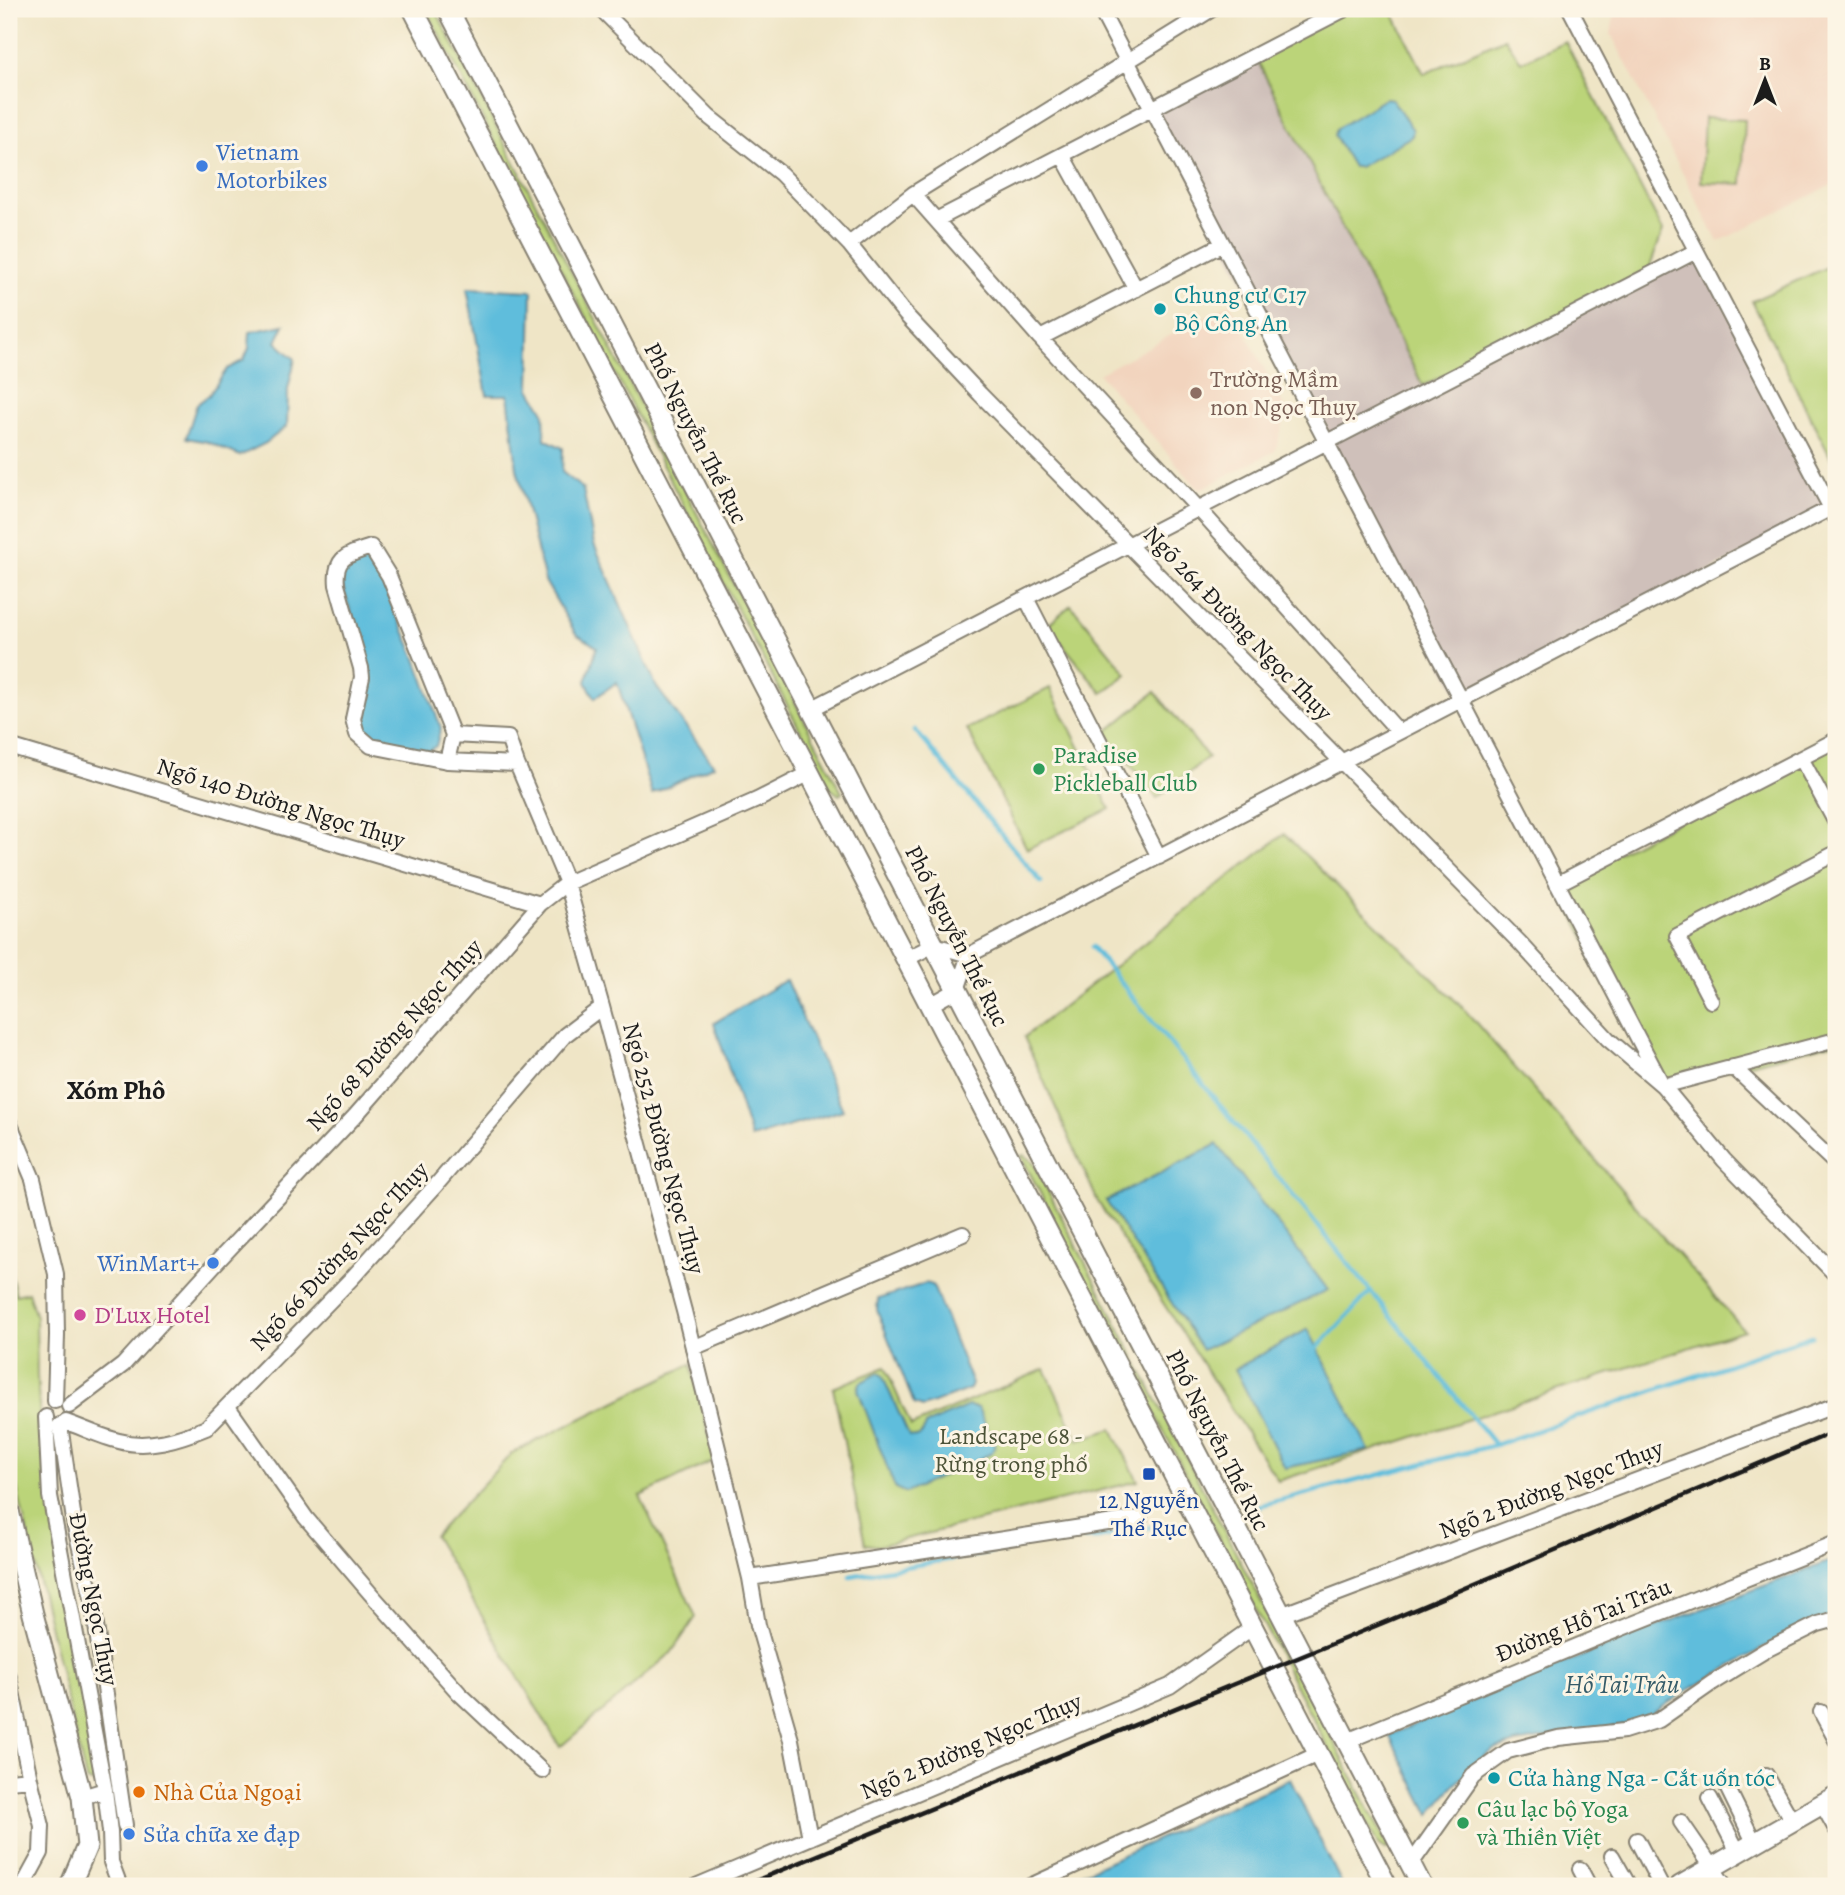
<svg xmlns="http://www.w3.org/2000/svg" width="1845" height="1895" font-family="Alegreya,serif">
	<rect width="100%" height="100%" fill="#fcf5e5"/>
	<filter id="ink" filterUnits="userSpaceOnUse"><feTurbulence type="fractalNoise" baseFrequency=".0143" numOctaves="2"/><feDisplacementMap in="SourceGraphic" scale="14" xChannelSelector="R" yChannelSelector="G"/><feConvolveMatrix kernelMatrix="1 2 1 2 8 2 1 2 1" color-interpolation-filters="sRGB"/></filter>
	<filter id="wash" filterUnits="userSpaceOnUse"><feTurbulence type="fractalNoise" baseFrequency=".00686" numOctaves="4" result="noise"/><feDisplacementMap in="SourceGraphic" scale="28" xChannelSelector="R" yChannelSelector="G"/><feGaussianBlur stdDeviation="1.57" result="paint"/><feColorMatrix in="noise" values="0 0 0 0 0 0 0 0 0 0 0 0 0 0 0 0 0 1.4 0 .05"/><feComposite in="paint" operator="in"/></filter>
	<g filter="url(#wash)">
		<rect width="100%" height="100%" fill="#efe5c6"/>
		<!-- built -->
		<path fill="#f2d4be" d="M 1615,9 L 1836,9 L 1836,183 L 1718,242 L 1611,34 Z
			M 1230,303 L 1287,412 L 1275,451 L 1199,490 L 1099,374 Z"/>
		<!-- industrial -->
		<path fill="#cfc0ba" d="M 1255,56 L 1423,385 L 1696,251 L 1831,508 L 1461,700 L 1153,108 Z"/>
		<!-- green -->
		<path fill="#bbd479" stroke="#6c784a" stroke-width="2" d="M 426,9 L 435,9 L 842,793 L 839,795 L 830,788 Z
			M 1345,9 L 1391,9 L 1424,74 L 1505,38 L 1521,62 L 1565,41 L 1663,231 L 1649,269 L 1423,386 L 1255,56 Z
			M 1704,118 L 1745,120 L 1742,184 L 1701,182 Z
			M 1836,263 L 1836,468 L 1752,301 Z
			M 1071,605 L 1127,674 L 1102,693 L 1047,625 Z
			M 1050,688 L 1110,809 L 1027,849 L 967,729 Z
			M 1155,692 L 1208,757 L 1157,798 L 1105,733 Z
			M 1836,740 L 1836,1042 L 1663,1086 L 1557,884 Z
			M 1284,834 L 1463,1008 L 1744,1330 L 1278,1481 L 1098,1202 L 1024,1037 Z
			M 1024,1155 L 1033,1162 L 1389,1848 L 1386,1849 L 1378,1845 L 1021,1156 Z
			M 9,1267 L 16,1295 L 28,1292 L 36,1317 L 37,1376 L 42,1448 L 95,1777 L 94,1782 L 89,1782 L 86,1780 L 9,1455 Z
			M 691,1364 L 715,1460 L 640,1496 L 696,1617 L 671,1653 L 560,1747 L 434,1536 L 512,1453 Z
			M 885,1367 L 911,1426 L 1045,1369 L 1078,1440 L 1112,1429 L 1138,1481 L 878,1546 L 865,1544 L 833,1388 Z"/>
		<!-- water -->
		<path fill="#5ebddc" stroke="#3d6c7c" stroke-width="2" d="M 1386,98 L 1392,99 L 1413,130 L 1412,136 L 1359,167 L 1353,167 L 1334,135 L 1336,129 Z
			M 467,288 L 532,291 L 530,389 L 544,412 L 545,439 L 563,448 L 562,472 L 583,489 L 594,544 L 656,686 L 714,765 L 652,794 L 617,682 L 595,698 L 586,682 L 597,647 L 576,634 L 545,581 L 517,469 L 508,395 L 487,395 Z
			M 284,325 L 276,342 L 295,359 L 288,389 L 287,426 L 266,443 L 240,456 L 208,442 L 186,438 L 197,404 L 209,395 L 227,369 L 244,360 L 249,348 L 250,332 Z
			M 359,557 L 371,557 L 414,653 L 441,728 L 436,746 L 427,752 C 410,748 364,743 361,723 C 359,712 369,683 369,669 L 342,585 L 345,563 Z
			M 786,980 L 843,1110 L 751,1138 L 714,1023 Z
			M 1217,1144 L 1328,1290 L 1202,1350 L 1106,1201 Z
			M 927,1283 L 933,1286 L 972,1384 L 970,1389 L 923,1407 L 914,1404 L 877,1310 L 878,1299 Z
			M 1308,1329 L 1369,1450 L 1285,1468 L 1235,1369 Z
			M 878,1373 L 882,1375 L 909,1436 L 918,1437 L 923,1432 L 925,1425 L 968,1406 L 978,1408 L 995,1446 L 992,1453 L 906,1493 L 895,1488 L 858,1390 L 860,1383 Z
			M 1836,1559 L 1836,1614 L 1801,1627 L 1685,1692 L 1638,1723 L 1516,1743 L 1494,1750 L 1475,1763 L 1447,1793 L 1430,1815 L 1389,1735 L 1638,1633 Z
			M 1290,1779 L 1343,1886 L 1054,1886 Z"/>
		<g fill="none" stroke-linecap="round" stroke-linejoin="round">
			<!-- stream -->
			<path stroke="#5ebddc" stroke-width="4.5" d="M 915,730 L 1041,882
				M 1092,947 L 1495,1445
				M 1317,1348 L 1371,1291
				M 1258,1506 L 1495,1445 L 1812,1336
				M 850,1576 L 976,1555 L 1044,1539 L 1098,1538 L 1166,1524"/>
		</g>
	</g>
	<g filter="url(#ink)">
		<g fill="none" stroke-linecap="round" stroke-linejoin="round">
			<!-- minor casing -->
			<g stroke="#868071" stroke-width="18">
				<path id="minor" d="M 601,9 L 709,117 L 781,174 L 849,244 L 905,314 L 980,394 L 1521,944 L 1608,1039 L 1663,1086 L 1724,1160 L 1836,1275
					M 1100,9 L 1663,1086 L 1836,1040
					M 1570,9 L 1836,518
					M 9,14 L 11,9
					M 1062,155 L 1136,289
					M 913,194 L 1040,338 L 1208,519 L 1399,732
					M 936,220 L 1345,9
					M 849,244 L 913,194 L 1212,9
					M 1040,338 L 1223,244
					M 1026,598 L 1159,857
					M 811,709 L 1696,251
					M 453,735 L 508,738 L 517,764 L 567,883 L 602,1007 L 684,1311 L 750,1578 L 758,1625 L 791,1740 L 810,1838
					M 9,746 L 540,904
					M 1801,758 L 1836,823
					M 447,761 L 453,735 L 389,576 L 371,547 C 348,555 334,556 337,585 L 361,668 L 362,677 L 353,719 L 357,734 L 371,746 L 447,761 L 517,764
					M 1557,884 L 1836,740
					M 906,959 L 934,945 L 969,955 L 1831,508
					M 1711,1001 L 1677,936 L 1836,853
					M 930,1005 L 957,990 L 969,955
					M 1733,1067 L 1836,1164
					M 9,1122 L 33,1179 L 56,1274 L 57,1335 L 55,1401
					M 693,1348 L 963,1234
					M 69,1406 L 123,1365 L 214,1265 L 355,1116 L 540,904 L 567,883 L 757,800 L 810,773
					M 228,1407 L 306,1518 L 370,1593 L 459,1693 L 542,1771
					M 46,1417 L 50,1496 L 105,1790 L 82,1797
					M 66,1422 C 83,1428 102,1437 119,1441 C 148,1449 179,1439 206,1428 L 353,1277 L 437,1184 L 565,1035 L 602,1007
					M 60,1425 L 75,1527 L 92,1598 L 125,1825
					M 750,1578 L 1140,1518
					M 1281,1615 L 1836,1405
					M 9,1677 L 30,1779 L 42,1826 L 41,1853 L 23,1886
					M 1821,1712 L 1836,1740
					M 1347,1741 L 1592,1640 L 1836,1543
					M 1766,1775 L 1792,1821
					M 9,1781 L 30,1779
					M 1728,1789 L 1754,1842
					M 105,1790 L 110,1832 L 111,1862 L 120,1886
					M 1710,1798 L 1738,1852
					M 1822,1804 L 1836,1829
					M 1681,1822 L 1725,1886
					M 1637,1840 L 1661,1886
					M 1612,1856 L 1629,1886
					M 1411,1864 L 1473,1776 L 1508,1751 L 1558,1738 L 1624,1731 L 1659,1720 L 1712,1683 L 1766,1650 L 1818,1624 L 1836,1619
					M 1580,1869 L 1589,1886
					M 696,1886 L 1170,1686 L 1253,1627
					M 1030,1886 L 1318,1754"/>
			</g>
			<!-- major casing -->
			<g stroke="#868071" stroke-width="23">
				<path id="major" d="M 413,9 L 1387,1886
					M 448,9 L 1422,1886
					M 9,1511 L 33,1614 L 82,1797 L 87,1846 L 70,1886
					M 1680,1886 L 1836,1796"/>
			</g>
			<!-- minor -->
			<use href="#minor" stroke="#fff" stroke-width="14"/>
			<!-- major -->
			<use href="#major" stroke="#fff" stroke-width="19"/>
			<!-- rail -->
			<path stroke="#1c1c1c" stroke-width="4.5" d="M 743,1886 L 1390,1620 L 1836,1431"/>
		</g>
	</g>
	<!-- markers -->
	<g fill="#3f7fe0" stroke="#fcf5e5" stroke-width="2.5">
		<circle cx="202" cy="166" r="7"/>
		<circle cx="213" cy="1263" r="7"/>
		<circle cx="129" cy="1834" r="7"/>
	</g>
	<g fill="#0f9aa8" stroke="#fcf5e5" stroke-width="2.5">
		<circle cx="1160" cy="309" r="7"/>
		<circle cx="1494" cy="1778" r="7"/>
	</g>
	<circle fill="#8d6e63" stroke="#fcf5e5" stroke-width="2.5" cx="1196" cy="393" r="7"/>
	<g fill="#2e9e5b" stroke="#fcf5e5" stroke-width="2.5">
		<circle cx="1039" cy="769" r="7"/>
		<circle cx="1463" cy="1823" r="7"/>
	</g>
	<circle fill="#d1479c" stroke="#fcf5e5" stroke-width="2.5" cx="80" cy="1315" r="7"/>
	<rect fill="#1a4fb4" stroke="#fcf5e5" stroke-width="2.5" x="1142" y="1467" width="14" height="14" rx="3.5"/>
	<circle fill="#e8710a" stroke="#fcf5e5" stroke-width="2.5" cx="139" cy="1792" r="7"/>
	<g text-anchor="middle" stroke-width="6" stroke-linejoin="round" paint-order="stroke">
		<!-- shop labels -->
		<g font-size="24" fill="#366cbe" stroke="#fcf5e5" text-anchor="start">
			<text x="216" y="160">Vietnam<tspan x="216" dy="28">Motorbikes</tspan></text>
			<text x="199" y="1271" text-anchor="end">WinMart+</text>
			<text x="143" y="1842">Sửa chữa xe đạp</text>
		</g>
		<!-- culture labels -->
		<g font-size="24" fill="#0d838f" stroke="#fcf5e5" text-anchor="start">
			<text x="1174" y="303">Chung cư C17<tspan x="1174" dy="28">Bộ Công An</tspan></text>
			<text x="1508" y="1786">Cửa hàng Nga - Cắt uốn tóc</text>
		</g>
		<!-- education labels -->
		<g font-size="24" fill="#785e54" stroke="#fcf5e5" text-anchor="start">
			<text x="1210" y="387">Trường Mầm<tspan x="1210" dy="28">non Ngọc Thuỵ</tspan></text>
		</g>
		<!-- street labels -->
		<g font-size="24" fill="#1c1c1c" stroke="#fcf5e5">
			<text transform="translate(696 433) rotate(63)" y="8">Phố Nguyễn Thế Rục</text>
			<text transform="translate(1238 623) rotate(46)" y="8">Ngõ 264 Đường Ngọc Thụy</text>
			<text transform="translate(281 803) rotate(17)" y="8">Ngõ 140 Đường Ngọc Thụy</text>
			<text transform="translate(957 936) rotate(63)" y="8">Phố Nguyễn Thế Rục</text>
			<text transform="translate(394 1035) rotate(-48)" y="8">Ngõ 68 Đường Ngọc Thụy</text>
			<text transform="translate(664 1148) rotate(75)" y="8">Ngõ 252 Đường Ngọc Thụy</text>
			<text transform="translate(339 1256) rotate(-47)" y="8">Ngõ 66 Đường Ngọc Thụy</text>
			<text transform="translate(1218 1440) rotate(63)" y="8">Phố Nguyễn Thế Rục</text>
			<text transform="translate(1551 1489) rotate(-21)" y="8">Ngõ 2 Đường Ngọc Thụy</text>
			<text transform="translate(94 1599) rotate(79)" y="8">Đường Ngọc Thụy</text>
			<text transform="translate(1583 1620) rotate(-22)" y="8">Đường Hồ Tai Trâu</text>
			<text transform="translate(971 1746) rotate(-23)" y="8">Ngõ 2 Đường Ngọc Thụy</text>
		</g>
		<!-- leisure labels -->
		<g font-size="24" fill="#27864d" stroke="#fcf5e5" text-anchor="start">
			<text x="1053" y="763">Paradise<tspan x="1053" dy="28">Pickleball Club</tspan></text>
			<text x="1477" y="1817">Câu lạc bộ Yoga<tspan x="1477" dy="28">và Thiền Việt</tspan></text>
		</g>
		<!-- hotel labels -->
		<g font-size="24" fill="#b23c85" stroke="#fcf5e5" text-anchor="start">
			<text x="94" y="1323">D'Lux Hotel</text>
		</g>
		<!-- park labels -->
		<g font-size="24" fill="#4c5338" stroke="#fcf5e5">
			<text x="1011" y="1444">Landscape 68 -<tspan x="1011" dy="28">Rừng trong phố</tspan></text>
		</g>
		<!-- transit labels -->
		<g font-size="24" fill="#164399" stroke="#fcf5e5">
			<text x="1149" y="1508">12 Nguyễn<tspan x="1149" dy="28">Thế Rục</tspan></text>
		</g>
		<!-- food labels -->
		<g font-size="24" fill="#c56008" stroke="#fcf5e5" text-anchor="start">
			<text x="153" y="1800">Nhà Của Ngoại</text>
		</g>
		<!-- neighbourhood labels -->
		<g font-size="26" font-weight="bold" fill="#1c1c1c" stroke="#fcf5e5">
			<text x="116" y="1099">Xóm Phô</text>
		</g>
		<!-- water labels -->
		<g font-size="26" font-style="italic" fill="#365c69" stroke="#fcf5e5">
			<text x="1622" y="1693">Hồ Tai Trâu</text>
		</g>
	</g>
	<!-- margin -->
	<rect width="1845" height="1895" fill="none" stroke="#fcf5e5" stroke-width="35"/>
	<!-- north arrow -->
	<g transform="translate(1765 80)" stroke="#fcf5e5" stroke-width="5" paint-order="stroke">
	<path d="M0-5L12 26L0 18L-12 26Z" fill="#1c1c1c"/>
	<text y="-10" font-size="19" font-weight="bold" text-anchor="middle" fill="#1c1c1c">B</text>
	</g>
</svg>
